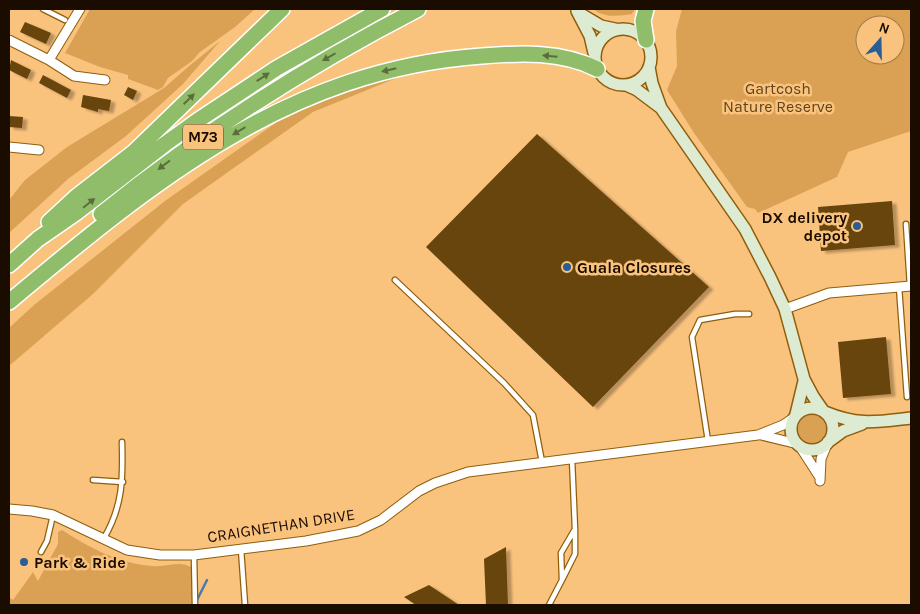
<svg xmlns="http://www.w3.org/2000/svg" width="920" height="614" font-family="Karla,sans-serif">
	<defs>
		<filter id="shadow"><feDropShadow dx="4.5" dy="2.5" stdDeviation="1" flood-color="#0004"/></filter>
	</defs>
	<rect width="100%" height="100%" fill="#fac37d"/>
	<!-- green -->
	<path fill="#daa155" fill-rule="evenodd" d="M 90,9 L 255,9 L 235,27 L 200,52 L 192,61 L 168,78 L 163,87 L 158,90 L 128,79 L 128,75 L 100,67 L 65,53 Z
		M 593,9 L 635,9 L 632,14 C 618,16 604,18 593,9 Z
		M 682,9 L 911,9 L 911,131 L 848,152 L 837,177 L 758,213 L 755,209 L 747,207 L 694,133 L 667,90 L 677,66 L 676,31 ZM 865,25 L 895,25 L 895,55 L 865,55 Z
		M 220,41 L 183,84 L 126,136 L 68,179 L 9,233 L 9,200 L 25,180 L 67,147 L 164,88 L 188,67 Z
		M 404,75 L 313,112 L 183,204 L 93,294 L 9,366 L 9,328 L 34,305 L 165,201 L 277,122 L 363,79 Z
		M798 429a14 14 0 1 1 28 0a14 14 0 1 1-28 0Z
		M 62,530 C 90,548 120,564 153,566 C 162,567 171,564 180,564 C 185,564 191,567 195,569 L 192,605 L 9,605 L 9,597 L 13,600 L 33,572 L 38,581 L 58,544 L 58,532 Z"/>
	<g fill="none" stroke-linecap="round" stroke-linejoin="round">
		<!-- stream -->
		<path stroke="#4b79ae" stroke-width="2.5" d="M 196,602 L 207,580"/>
	</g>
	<!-- building -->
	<path fill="#68440c" filter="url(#shadow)" d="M 25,22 L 51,33 L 46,44 L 20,32 Z
		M 11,60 L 31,70 L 27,79 L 9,70 Z
		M 43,75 L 71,90 L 67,98 L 39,83 Z
		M 128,87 L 137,91 L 133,100 L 124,95 Z
		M 83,95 L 111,100 L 109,111 L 98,109 L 98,112 L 81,107 Z
		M 9,116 L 23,117 L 22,128 L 9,127 Z
		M 537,134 L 709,287 L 593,407 L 426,247 Z
		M 892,201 L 895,245 L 821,251 L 818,207 Z
		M 886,337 L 891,394 L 843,398 L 838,342 Z
		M 506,547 L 508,605 L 486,605 L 484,559 Z
		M 429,585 L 459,605 L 416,605 L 404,597 Z"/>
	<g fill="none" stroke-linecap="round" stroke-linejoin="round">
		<!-- lane casing -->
		<g stroke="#8f5e0c" stroke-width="7">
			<path id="lane" d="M 43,9 L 65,20
				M 906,224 L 910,286
				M 395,280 L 504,383 L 533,415 L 542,462
				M 899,287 L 907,397
				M 708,441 L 692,337 L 700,320 L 735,314 L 749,314
				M 572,459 L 575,529
				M 93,480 L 123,482
				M 575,529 L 575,554 L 562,580 L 561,553 Z
				M 104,538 C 123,506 123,478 122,442
				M 241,549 L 245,605
				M 41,552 L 47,541 L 53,515
				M 194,555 L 195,605
				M 549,605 L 562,580"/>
		</g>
		<!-- street casing -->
		<g stroke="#8f5e0c" stroke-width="11">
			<path id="street" d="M 9,40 L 49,60 L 74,76 L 105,80
				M 49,60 L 80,9
				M 9,147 L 39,150
				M 785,309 L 829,293 L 911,286
				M 761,435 L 798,444
				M 799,445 L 819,476
				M 820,481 L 821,459 L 827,444
				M 9,509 L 32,511 L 53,515 L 127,550 L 160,555 L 194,555 L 306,541 L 358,531 L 381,520 L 419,491 L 435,483 L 468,472 L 758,435 L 783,425 L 795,417"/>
		</g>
		<!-- secondary casing -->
		<g stroke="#8f5e0c" stroke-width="14">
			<path id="secondary" d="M 577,11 L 590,36 L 594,53
				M 579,13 L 601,26 L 615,29
				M595 57a28 28 0 1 1 56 0a28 28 0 1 1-56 0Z
				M 649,67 L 652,83 L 661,108 L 745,229 L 770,277 L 785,309 L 804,379 L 813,396 L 824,412
				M 626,85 L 637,90 L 661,108
				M791 429a21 21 0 1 1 42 0a21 21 0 1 1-42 0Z
				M 825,412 C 859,426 876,422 911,418
				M 796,414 L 804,381
				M 828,442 L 843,431 L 862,424"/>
		</g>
		<!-- highway casing -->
		<g stroke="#fff" stroke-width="18">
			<path id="highway" d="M 646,40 L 643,21 L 646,9
				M 101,214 C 200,134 306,67 418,9
				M 49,222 L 76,197 L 134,152 L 282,9
				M 9,265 L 38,239 L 77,212 L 165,144 L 197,121 L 277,68 L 382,9
				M 9,302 C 151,183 289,69 482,56 C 520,53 562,51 597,69"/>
		</g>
		<!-- lane -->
		<use href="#lane" stroke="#fff" stroke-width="4.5"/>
		<!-- street -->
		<use href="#street" stroke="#fff" stroke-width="9"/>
		<!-- secondary -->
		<use href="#secondary" stroke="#ddebd2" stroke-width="11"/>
		<!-- highway -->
		<use href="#highway" stroke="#8fbd69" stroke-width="15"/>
	</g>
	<!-- one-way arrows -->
	<defs><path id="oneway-solid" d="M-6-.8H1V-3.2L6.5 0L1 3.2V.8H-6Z" transform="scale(1.25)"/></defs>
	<g fill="#5b6d3a">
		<use href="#oneway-solid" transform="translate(550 56) rotate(-175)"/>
		<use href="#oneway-solid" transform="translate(329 57) rotate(150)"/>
		<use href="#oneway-solid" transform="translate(389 70) rotate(167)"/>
		<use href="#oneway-solid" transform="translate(263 77) rotate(-33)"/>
		<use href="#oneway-solid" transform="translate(189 99) rotate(-44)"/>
		<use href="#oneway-solid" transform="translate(239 131) rotate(149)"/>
		<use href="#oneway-solid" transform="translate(164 165) rotate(143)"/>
		<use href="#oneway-solid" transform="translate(89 203) rotate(-39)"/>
	</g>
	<!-- markers -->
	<g fill="#285d96" stroke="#fac37d" stroke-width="2">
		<circle cx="857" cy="226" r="5"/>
		<circle cx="567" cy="267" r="5"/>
		<circle cx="24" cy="562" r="5"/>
	</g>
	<g text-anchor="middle" stroke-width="5" stroke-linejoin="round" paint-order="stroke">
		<!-- shield labels -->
		<rect fill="#fac37d" stroke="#5e4326" stroke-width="1" x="183" y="124.5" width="40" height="25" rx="4"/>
		<g font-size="15" font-weight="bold" fill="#1b0c00">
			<text x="203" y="142">M73</text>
		</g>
		<!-- park labels -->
		<g font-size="16" fill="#61441d" stroke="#fac37d">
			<text x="778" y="94">Gartcosh<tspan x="778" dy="18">Nature Reserve</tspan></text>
		</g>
		<!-- poi labels -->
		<g font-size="16" font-weight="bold" fill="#1b0c00" stroke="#fac37d" text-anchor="start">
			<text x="847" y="223" text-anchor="end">DX delivery<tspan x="847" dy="18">depot</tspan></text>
			<text x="577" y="273">Guala Closures</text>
			<text x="34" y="568">Park &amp; Ride</text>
		</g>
		<!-- street labels -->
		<g font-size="16" fill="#1b0c00" stroke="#fac37d">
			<text transform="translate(281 525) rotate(-9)" y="6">CRAIGNETHAN DRIVE</text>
		</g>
	</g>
	<!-- border -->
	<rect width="920" height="614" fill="none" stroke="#1b0c00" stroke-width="20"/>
	<!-- north arrow -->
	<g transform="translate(880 40) rotate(20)"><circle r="24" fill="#fac37d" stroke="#a17a4b"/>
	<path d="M0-4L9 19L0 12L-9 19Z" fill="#285d96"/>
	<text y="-8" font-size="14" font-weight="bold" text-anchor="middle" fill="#1b0c00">N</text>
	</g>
</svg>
